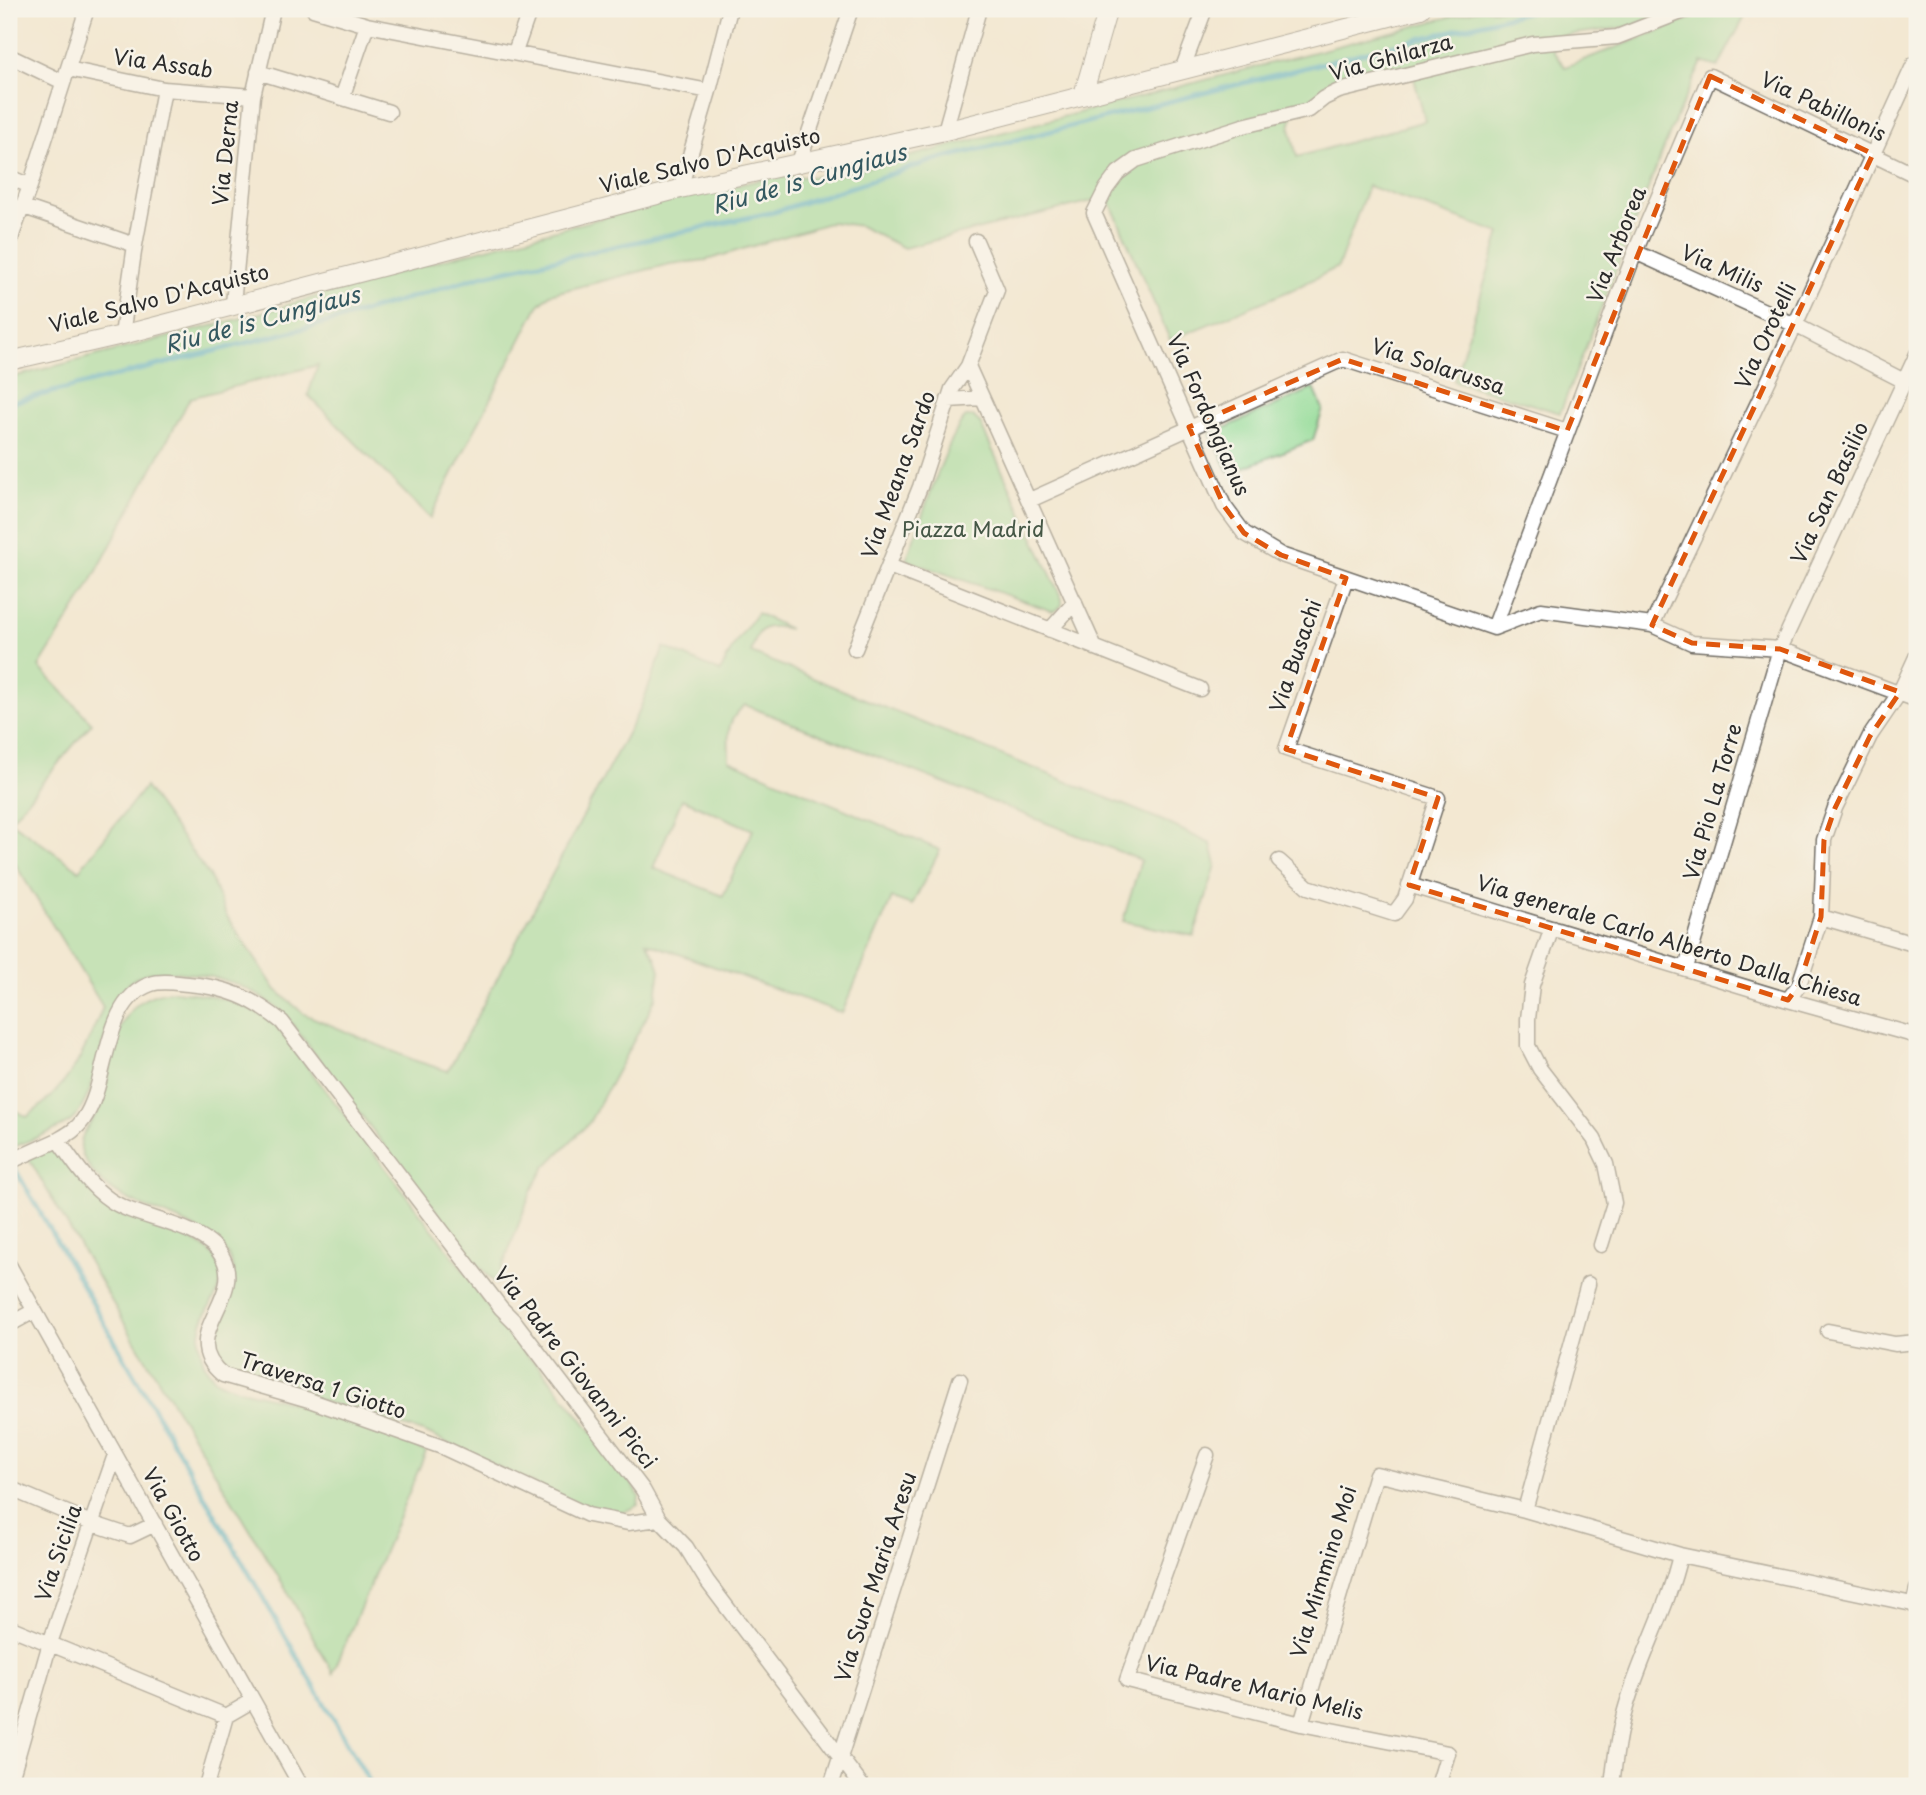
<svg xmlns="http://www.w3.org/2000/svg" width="1926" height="1795" font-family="'Playpen Sans',sans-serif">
	<rect width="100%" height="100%" fill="#f7f3e8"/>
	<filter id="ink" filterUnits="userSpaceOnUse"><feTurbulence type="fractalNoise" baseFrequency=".0143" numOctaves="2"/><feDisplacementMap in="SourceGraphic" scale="14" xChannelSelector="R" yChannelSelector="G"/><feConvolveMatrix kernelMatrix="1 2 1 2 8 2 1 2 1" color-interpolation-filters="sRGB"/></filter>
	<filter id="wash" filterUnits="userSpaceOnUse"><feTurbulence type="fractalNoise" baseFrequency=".00686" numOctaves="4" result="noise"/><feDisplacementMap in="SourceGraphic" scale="28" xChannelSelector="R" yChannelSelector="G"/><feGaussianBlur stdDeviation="1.57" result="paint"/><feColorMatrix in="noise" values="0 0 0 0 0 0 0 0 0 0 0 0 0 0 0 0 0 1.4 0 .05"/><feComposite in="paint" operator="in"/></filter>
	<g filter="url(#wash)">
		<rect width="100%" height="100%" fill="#f3e8d2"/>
		<!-- green -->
		<path fill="#93dc98" stroke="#5f8462" stroke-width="2" fill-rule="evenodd" d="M 1481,9 L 1674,9 L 1629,27 L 1558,36 L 1553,51 L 1565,67 L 1716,9 L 1749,9 L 1718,67 L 1702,62 L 1675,120 L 1560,413 L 1454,381 L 1500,233 L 1368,186 L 1338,267 L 1294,289 L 1170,340 L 1111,204 L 1096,200 L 904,248 L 860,226 L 832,222 L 707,260 L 670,264 L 550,294 L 538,306 L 430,518 L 308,395 L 318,365 L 190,398 L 85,593 L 39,667 L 92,723 L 10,821 L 79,870 L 145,787 L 210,877 L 226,915 L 276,990 L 304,1014 L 416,1061 L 448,1071 L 640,709 L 664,647 L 720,672 L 734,645 L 757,613 L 789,629 C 764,623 757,628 751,653 L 1161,820 L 1211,844 L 1216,865 L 1194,936 L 1123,921 L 1141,860 L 745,705 C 724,722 729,735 729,760 L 940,850 L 912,905 L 892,898 L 842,1013 L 646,942 L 656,958 L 660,970 L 656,997 L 646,1018 L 589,1123 L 545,1167 L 531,1192 L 496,1284 L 464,1251 L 437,1211 L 416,1187 L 285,1015 C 255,989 225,976 184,973 C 170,972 155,970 142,975 C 100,990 105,1090 72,1120 C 64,1128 22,1143 9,1149 L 9,1100 L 14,1109 L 27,1117 C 71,1084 83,1056 103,1007 L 9,854 L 9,378 L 250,316 L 445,259 L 671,200 L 777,176 L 811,177 L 837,175 C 1052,120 1267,66 1481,9 ZM 1411,66 L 1425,121 L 1297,157 L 1290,128 L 1295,103 L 1315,97 L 1338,85 ZM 682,799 L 753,830 L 723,896 L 653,868 Z
			M 1314,388 L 1323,409 L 1313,440 L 1230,473 L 1211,434 Z
			M 966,417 L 974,417 L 980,423 L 1062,599 L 1062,605 L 1057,610 L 1052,611 L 906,560 C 916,535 950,429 966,417 Z
			M 174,991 C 214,994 239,1000 273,1022 L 469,1277 L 482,1299 L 524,1353 L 541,1368 L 627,1475 L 639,1496 L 638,1505 C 618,1518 601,1513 580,1506 L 426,1433 L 243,1377 C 234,1372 223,1367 217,1358 C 199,1331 247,1293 229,1257 C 227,1251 220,1246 215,1242 C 176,1208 114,1211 86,1162 C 83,1157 80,1149 81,1142 C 83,1128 96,1118 101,1105 C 108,1083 109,1059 117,1038 C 126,1008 144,993 174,991 Z
			M 44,1151 C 47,1151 51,1150 54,1152 C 62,1155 67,1165 72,1171 C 85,1185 98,1201 115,1211 C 142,1228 215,1233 221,1272 C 224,1289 211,1301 205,1316 C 196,1334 199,1361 212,1376 C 223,1389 278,1398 297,1404 C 340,1418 386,1431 426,1452 L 333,1673 L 286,1589 L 136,1343 L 29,1159 Z"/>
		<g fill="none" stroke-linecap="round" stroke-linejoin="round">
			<!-- stream -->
			<path stroke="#44abc3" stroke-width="5" d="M 9,403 L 337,320 L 484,275 L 774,212 L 928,162 L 1539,9
				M 11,1162 L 372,1786"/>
		</g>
	</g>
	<g filter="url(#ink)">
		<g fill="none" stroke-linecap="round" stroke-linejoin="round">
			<!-- minor casing -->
			<g stroke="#716d65" stroke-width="17">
				<path id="minor" d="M 313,9 L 367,25 L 709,91
					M 1689,9 L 1617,37 L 1533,44 L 1339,91 L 1324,98 L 1309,110 L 1243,126 L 1136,160 L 1118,173 L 1106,189 L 1094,213 L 1224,506 L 1244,533 L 1281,555 L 1494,628 L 1541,610 L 1652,625 L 1692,643 L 1780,649 L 1917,700
					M 515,52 L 530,9
					M 9,56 L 63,82
					M 68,69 L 164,89 L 253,96
					M 1182,70 L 1205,9
					M 258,72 L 389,112
					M 342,98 L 367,25
					M 945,131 L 979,9
					M 798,165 L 851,9
					M 9,177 L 30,186
					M 680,189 L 709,91 L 730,9
					M 21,206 L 135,245
					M 9,243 L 30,186 L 87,9
					M 1635,252 L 1795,325 L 1904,381
					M 233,304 L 253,96 L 273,9
					M 122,335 L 135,245 L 164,89
					M 968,366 L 1095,648
					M 948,400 L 982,398
					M 1030,500 L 1343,359 L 1567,431
					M 889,566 L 1200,689
					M 1652,625 L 1795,325 L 1914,64
					M 1494,628 L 1635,252 L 1710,76 L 1917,176
					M 1050,630 L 1075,602
					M 855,649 L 920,487 L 952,389 L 968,366 L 997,290 L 976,241
					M 1279,861 L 1308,887 L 1394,914 L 1405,899 L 1438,798 L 1286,749 L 1346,578
					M 1409,885 L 1788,1000 L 1917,1036
					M 1821,917 L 1917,945
					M 1552,928 L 1532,985 L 1528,1019 L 1528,1046 L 1540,1069 L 1594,1139 L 1606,1164 L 1614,1203 L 1601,1245
					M 1686,968 L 1780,649 L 1917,354
					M 1788,1000 L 1799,985 L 1821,917 L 1824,840 L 1835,808 L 1870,736 L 1900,692 L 1917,655
					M 58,1140 C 68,1134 76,1130 83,1120 C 110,1083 101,1001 151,984 C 162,980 176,983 188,984 C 227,987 252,998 282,1022 L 501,1308 L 515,1322 L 643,1490 L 659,1519 L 686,1547 L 707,1581 L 862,1786
					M 9,1162 L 58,1140 C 73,1161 89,1186 110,1200 C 140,1221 205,1223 223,1258 C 245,1300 175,1336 223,1375 L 309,1400 L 442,1447 L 588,1515 L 628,1523 L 659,1519
					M 9,1265 L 301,1786
					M 9,1320 L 14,1322 L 34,1311
					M 1828,1331 L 1895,1344 L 1917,1342
					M 1207,1455 L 1127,1680 L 1301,1724 L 1448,1753 L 1438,1786
					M 9,1488 L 91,1523 L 130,1536 L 155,1524
					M 1525,1510 L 1680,1555 L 1917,1605
					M 1913,1605 L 1917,1589
					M 9,1627 L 226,1716
					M 1301,1724 L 1376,1474 L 1525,1510 L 1588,1284
					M 9,1786 L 50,1643 L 115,1455
					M 206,1786 L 226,1716 L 252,1701
					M 831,1786 L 960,1380
					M 1612,1786 C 1615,1759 1618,1733 1626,1707 C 1641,1655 1668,1608 1680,1555"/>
			</g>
			<!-- tertiary casing -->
			<g stroke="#716d65" stroke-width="20">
				<path id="tertiary" d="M 1083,95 L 1108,9
					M 9,361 L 122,335 L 680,189 L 945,131 L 1421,9"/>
			</g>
			<!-- minor -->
			<use href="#minor" stroke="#fff" stroke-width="14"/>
			<!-- tertiary -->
			<use href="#tertiary" stroke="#fff" stroke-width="18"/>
		</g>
	</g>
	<!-- marked area -->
	<path d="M0 0H1926V1795H0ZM 1710,76 L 1873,154 L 1652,625 L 1692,643 L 1780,649 L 1900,692 L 1870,736 L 1835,808 L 1824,840 L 1821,917 L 1799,985 L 1788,1000 L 1409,885 L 1438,798 L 1286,749 L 1346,578 L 1281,555 L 1244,533 L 1224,506 L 1189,427 L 1343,359 L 1567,431 Z" fill="#f3e8d2" fill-opacity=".55" fill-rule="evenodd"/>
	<path fill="none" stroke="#df570e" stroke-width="5" stroke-dasharray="14 9" stroke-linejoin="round" d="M 1710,76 L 1873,154 L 1652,625 L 1692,643 L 1780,649 L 1900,692 L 1870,736 L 1835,808 L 1824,840 L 1821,917 L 1799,985 L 1788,1000 L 1409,885 L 1438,798 L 1286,749 L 1346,578 L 1281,555 L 1244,533 L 1224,506 L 1189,427 L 1343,359 L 1567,431 Z"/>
	<g text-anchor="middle" stroke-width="5" stroke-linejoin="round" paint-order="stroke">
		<!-- street labels -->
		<g font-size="21" fill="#2b2b2b" stroke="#f7f3e8">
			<text transform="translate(1391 58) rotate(-15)" y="7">Via Ghilarza</text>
			<text transform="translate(163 64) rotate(8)" y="7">Via Assab</text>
			<text transform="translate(1823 107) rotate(25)" y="7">Via Pabillonis</text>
			<text transform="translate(226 153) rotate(-84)" y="7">Via Derna</text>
			<text transform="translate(710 161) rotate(-13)" y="7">Viale Salvo D'Acquisto</text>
			<text transform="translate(1617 245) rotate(-68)" y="7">Via Arborea</text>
			<text transform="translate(1722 269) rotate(24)" y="7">Via Milis</text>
			<text transform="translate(159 299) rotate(-14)" y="7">Viale Salvo D'Acquisto</text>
			<text transform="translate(1766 336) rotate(-65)" y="7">Via Orotelli</text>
			<text transform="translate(1438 367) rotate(18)" y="7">Via Solarussa</text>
			<text transform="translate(1208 415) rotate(66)" y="7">Via Fordongianus</text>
			<text transform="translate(899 475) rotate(-70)" y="7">Via Meana Sardo</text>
			<text transform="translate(1830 493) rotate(-65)" y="7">Via San Basilio</text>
			<text transform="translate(1296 656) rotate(-71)" y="7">Via Busachi</text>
			<text transform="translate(1713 802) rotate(-74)" y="7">Via Pio La Torre</text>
			<text transform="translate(1669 941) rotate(17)" y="7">Via generale Carlo Alberto Dalla Chiesa</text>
			<text transform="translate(575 1368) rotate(52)" y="7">Via Padre Giovanni Picci</text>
			<text transform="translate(323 1386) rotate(18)" y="7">Traversa 1 Giotto</text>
			<text transform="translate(173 1515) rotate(61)" y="7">Via Giotto</text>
			<text transform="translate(59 1553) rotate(-71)" y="7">Via Sicilia</text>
			<text transform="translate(1324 1572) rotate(-73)" y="7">Via Mimmino Moi</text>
			<text transform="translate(876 1577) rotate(-72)" y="7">Via Suor Maria Aresu</text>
			<text transform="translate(1254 1688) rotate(13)" y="7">Via Padre Mario Melis</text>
		</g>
		<!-- park labels -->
		<g font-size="21" fill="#455746" stroke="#f7f3e8">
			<text x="973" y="537">Piazza Madrid</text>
		</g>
		<!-- water labels -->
		<g font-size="23" font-style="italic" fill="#345860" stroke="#f7f3e8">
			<text transform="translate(809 179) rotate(-16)" y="8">Riu de is Cungiaus</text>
			<text transform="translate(262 320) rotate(-15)" y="8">Riu de is Cungiaus</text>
		</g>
	</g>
	<!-- margin -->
	<rect width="1926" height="1795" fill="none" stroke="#f7f3e8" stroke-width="35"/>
</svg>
